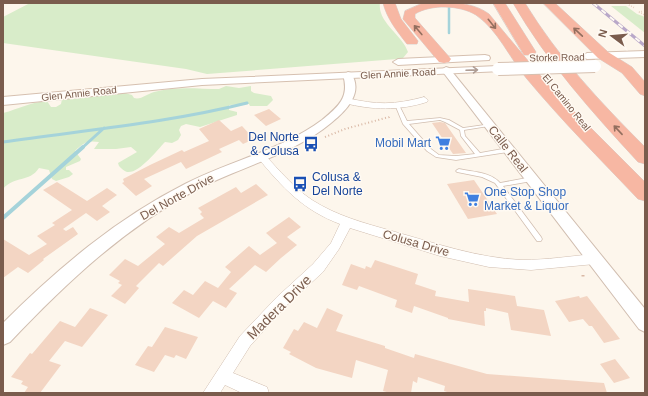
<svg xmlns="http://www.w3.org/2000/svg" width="648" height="396" font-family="Helvetica,sans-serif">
	<rect width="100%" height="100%" fill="#fdf6ec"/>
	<!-- green -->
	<path fill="#d8ecc9" d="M 30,3 L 380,3 C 377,22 403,36 408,52 L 403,58 L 397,59 L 207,74 L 186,69 L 3,43 L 3,17 Z
		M 611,6 L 626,6 L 637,14 L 645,17 L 645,33 Z
		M 226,86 L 239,88 L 251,86 L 251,91 L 254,93 L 271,96 L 273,100 L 267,106 L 250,106 L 249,104 L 229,105 L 229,110 L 237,112 L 237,115 L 200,127 L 186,124 L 181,126 L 179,130 L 181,135 L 178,140 L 172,143 L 165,142 C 157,150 139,174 127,172 C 124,171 121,168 119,166 L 118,163 L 137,152 L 131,147 L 116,149 L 94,149 L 99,142 C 87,140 83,143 75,151 L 81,159 L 80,161 L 66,167 L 66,170 L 69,170 L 73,174 L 69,177 L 56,181 L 52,179 L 49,170 L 39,168 C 29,183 15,175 3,189 L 3,113 C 19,109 30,102 47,101 L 51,107 L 56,107 L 61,104 L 62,99 L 66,98 L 125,93 L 132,95 L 134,98 C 141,100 147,94 154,92 C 175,86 198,89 219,89 Z"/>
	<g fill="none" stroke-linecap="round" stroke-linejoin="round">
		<!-- stream-far2 -->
		<path stroke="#a5d3da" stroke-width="2.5" d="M 449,3 L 449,33"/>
		<!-- stream-far1 -->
		<path stroke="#a5d3da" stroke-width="3" d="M 3,142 C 85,130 167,123 247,103
			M 82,148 L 104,128"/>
		<!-- stream -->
		<path stroke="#a5d3da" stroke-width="4" d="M 3,218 L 83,147"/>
	</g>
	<!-- building -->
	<path fill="#f3d5c3" d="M 269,109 L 281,119 L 266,126 L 254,115 Z
		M 219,120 L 231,131 L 242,126 L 254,139 L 243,144 L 239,140 L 219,149 L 222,152 L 186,169 L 181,162 L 144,179 L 152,186 L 136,196 L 122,183 L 124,182 L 123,179 L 150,165 L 182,150 L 184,152 L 209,141 L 199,129 Z
		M 440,122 L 445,123 L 466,153 L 453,154 L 432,123 Z
		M 474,180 L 497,214 L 468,219 L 447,184 Z
		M 57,182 L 87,201 L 107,188 L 117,195 L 102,206 L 110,212 L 97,221 L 86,213 L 63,229 L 66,231 L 73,227 L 78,234 L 43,259 L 44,260 L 28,273 L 18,267 L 3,278 L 3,239 L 29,255 L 47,244 L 37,236 L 55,225 L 52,223 L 72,210 L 43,190 Z
		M 256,184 L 268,195 L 197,236 L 163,266 L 159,263 L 136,286 L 139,288 L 125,304 L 111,296 L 122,285 L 118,283 L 120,281 L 109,275 L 125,259 L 138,266 L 165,244 L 156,237 L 169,227 L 179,233 L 204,218 L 200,214 L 202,212 L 198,208 L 236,187 L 241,193 Z
		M 289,217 L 301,227 L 287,237 L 297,245 L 281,258 L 266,272 L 255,265 L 229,289 L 237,293 L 226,308 L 213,301 L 199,318 L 172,303 L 184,290 L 193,295 L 205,281 L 218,288 L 231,272 L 225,267 L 249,246 L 260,255 L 277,243 L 266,233 Z
		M 375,260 L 418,274 L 415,284 L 436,291 L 435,296 L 469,302 L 468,289 L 515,296 L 517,306 L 544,310 L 551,336 L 511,330 L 508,313 L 486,308 L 486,311 L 484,311 L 485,326 L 448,319 L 448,318 L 414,306 L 412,313 L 395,307 L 397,300 L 359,286 L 357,290 L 342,285 L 351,264 L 365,269 L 366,266 L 371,268 Z
		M 579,296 L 580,298 L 587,296 L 620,339 L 604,343 L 592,326 L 589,326 L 583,319 L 569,322 L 555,301 Z
		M 90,308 L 108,315 L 82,347 L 65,341 L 49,361 L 61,365 L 40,393 L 24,393 L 28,387 L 21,384 L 23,381 L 11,377 L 30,353 L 32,354 L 60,321 L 75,327 Z
		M 327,308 L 343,315 L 336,331 L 385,346 L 385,348 L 414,358 L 415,354 L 487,374 L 604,383 L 607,393 L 450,393 L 444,391 L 445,386 L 418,377 L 417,383 L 413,381 L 411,393 L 390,393 L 383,391 L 388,370 L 356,360 L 352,378 L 316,368 L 289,354 L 291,352 L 283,348 L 294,329 L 298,331 L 304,322 L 317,328 Z
		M 165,327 L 198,337 L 186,359 L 176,355 L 174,358 L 165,355 L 154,372 L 135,365 L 148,346 L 152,347 Z
		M 615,359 L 630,378 L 614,383 L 600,364 Z"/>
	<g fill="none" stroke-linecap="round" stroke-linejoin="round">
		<!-- service casing -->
		<g stroke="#d1beb0" stroke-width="1.5">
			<path id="service" d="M 396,106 L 400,106 L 400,107 L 407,121 L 440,118 L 449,120 L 463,128 L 491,124 L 491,125 L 489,126 L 464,130 L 465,136 L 480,153 L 508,148 L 510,150 L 508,152 L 456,160 L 436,157 L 427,151 L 403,124 L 396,107 ZM 440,120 L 445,122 L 460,130 L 461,136 L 475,154 L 456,156 L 439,155 L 431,149 L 409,124 Z
				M 459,169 C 473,172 491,172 500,183 L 532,177 L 534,178 L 535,179 L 532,181 L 503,186 L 541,237 L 542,239 L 541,241 L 537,241 L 495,183 L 482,177 L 457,172 L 456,171 L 457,170 Z"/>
		</g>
		<!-- minor casing -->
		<g stroke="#d1beb0" stroke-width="1">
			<path id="minor" d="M 424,97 L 428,100 L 427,102 C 399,111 372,110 344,103 L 343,101 L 347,98 C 377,105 394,105 424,97 Z
				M 261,153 L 264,154 C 279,170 294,188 312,200 C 337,216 364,223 392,231 C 435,243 477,258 522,260 C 547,260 571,256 595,254 L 599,255 L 601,259 L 599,263 L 595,264 L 531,270 L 489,267 L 440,256 L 350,228 L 339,249 L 323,272 L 287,305 L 250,346 L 233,373 L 267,387 L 269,393 L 242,393 L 225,385 L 220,393 L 203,393 L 240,336 L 277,297 L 313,264 L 331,243 L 340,224 C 303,210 283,188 258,158 L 256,156 L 258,154 Z"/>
		</g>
		<!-- tertiary casing -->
		<g stroke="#d1beb0" stroke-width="2">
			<path id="tertiary" d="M 446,67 L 449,68 L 645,309 L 645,332 L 639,329 L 443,72 L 441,70 Z
				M 348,72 L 351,73 C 364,93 346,111 331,123 C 296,153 238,168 196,190 C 124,228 65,284 10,342 L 3,345 L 3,323 C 57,269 116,219 185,184 C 229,161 282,150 322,120 C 338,107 350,97 343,75 Z"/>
		</g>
		<!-- secondary casing -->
		<g stroke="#d6c0b0" stroke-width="2">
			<path id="secondary" d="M 645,51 L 645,57 L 587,59 L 582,56 L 587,53 Z
				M 485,55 L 489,56 L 490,58 L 489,60 L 398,65 L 393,62 L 398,59 Z
				M 498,66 L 502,67 L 503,69 L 502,71 L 202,85 L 3,105 L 3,97 L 202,79 Z"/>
		</g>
		<!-- motorway casing -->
		<g stroke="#dad1cd" stroke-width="1">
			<path id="motorway" d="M 383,3 L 395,3 L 401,19 L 418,41 L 417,44 L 407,44 C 397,31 387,19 383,3 Z
				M 423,3 C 446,3 470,0 489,14 L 550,87 L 645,182 L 645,201 L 638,199 C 600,159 562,121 527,79 C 510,59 498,30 476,15 C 460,5 431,4 415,14 L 415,18 L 451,59 L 449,62 L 444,63 L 439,62 L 403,19 L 405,11 Z
				M 493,3 L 505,3 L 536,52 L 534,55 L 524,55 Z
				M 513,3 L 525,3 C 558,57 600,102 645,147 L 645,164 L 638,162 C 592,112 547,62 513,3 Z
				M 543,3 L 555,3 L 608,52 L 632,67 L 645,82 L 645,96 L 640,94 L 622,73 L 598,58 Z"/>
		</g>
		<!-- path-far2 -->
		<path stroke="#d9b8a5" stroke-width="1.5" stroke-dasharray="0.5 2" stroke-linecap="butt" d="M 629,5 L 635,8
			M 639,12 L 645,15
			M 639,12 L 645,11"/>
		<!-- path-far1 -->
		<path stroke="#d9b8a5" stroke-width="2" stroke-dasharray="1 2.5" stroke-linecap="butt" d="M 325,137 L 345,129 L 389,117 L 390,115"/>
		<!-- path -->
		<path stroke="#d9b8a5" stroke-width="3" stroke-dasharray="1.5 4" stroke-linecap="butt" d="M 583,275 L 583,278"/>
		<!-- service -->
		<use href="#service" fill="#fff" fill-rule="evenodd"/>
		<!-- minor -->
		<use href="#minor" fill="#fff" fill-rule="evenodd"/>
		<!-- tertiary -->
		<use href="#tertiary" fill="#fff" fill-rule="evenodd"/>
		<!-- secondary -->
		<use href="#secondary" fill="#fff" fill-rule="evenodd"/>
		<!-- motorway -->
		<use href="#motorway" fill="#f7b7a3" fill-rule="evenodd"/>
		<!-- rail casing -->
		<g stroke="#b9a8c9" stroke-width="3">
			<path id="rail" d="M 593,3 L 645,46"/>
		</g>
		<!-- rail -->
		<use href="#rail" stroke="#fffaf3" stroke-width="2" stroke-dasharray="5.5" stroke-linecap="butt"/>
		<!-- secondary-bridge casing -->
		<g stroke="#d6c0b0" stroke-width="14" stroke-linecap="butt">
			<path id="secondary-bridge" d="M 498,69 L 595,66"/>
		</g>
		<!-- secondary-bridge -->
		<use href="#secondary-bridge" stroke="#fff" stroke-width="12"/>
	</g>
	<!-- one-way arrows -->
	<defs><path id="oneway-shaft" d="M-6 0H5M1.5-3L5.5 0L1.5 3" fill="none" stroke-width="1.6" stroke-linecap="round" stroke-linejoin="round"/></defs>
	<g stroke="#936e5e">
		<use href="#oneway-shaft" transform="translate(492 24) rotate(51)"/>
		<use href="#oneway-shaft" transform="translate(418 30) rotate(-130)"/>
		<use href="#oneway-shaft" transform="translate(578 32) rotate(-137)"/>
		<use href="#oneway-shaft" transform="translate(618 130) rotate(-133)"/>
	</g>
	<use stroke="#af9d94" href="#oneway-shaft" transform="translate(472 70) rotate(-2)"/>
	<!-- icons -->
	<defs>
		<g id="supermarket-bare" transform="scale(1.2)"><path d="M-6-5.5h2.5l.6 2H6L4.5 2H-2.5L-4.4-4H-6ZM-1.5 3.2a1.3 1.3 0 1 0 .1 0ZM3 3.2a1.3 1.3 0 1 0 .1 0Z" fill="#3f7fe0" stroke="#fffaf3" stroke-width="2.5" paint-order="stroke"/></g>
		<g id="bus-bare" transform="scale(1.2)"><path d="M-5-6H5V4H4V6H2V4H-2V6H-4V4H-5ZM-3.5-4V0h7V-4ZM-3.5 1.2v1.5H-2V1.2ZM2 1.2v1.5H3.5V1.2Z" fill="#1a4fb4" stroke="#fffaf3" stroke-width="2.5" paint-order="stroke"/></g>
	</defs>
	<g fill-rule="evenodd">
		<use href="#supermarket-bare" x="443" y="143"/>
		<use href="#bus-bare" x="311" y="144"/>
		<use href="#bus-bare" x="300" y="184"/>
		<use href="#supermarket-bare" x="472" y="199"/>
	</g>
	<g text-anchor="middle" stroke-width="3" stroke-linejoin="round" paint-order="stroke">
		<!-- far-street labels -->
		<g font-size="10" fill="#7a5c4d" stroke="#fffaf3">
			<text transform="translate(557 57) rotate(-1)" y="4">Storke Road</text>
			<text transform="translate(398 73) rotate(-3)" y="4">Glen Annie Road</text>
			<text transform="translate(79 93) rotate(-6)" y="4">Glen Annie Road</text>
			<text transform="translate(567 102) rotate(51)" y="4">El Camino Real</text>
		</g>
		<!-- transit labels -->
		<g font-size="12" fill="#164399" stroke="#fffaf3" text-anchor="end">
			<text x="299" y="141">Del Norte<tspan x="299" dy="14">&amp; Colusa</tspan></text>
			<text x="312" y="181" text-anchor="start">Colusa &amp;<tspan x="312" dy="14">Del Norte</tspan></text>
		</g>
		<!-- shop labels -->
		<g font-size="12" fill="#366cbe" stroke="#fffaf3" text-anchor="end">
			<text x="431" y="147">Mobil Mart</text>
			<text x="484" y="196" text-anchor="start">One Stop Shop<tspan x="484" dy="14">Market &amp; Liquor</tspan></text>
		</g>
		<!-- street labels -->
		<g font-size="12" fill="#7a5c4d" stroke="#fffaf3">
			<text transform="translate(508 149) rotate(52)" y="4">Calle Real</text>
			<text transform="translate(177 197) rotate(-29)" y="4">Del Norte Drive</text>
			<text transform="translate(416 243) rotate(16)" y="4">Colusa Drive</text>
		</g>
		<!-- near-street labels -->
		<g font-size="14" fill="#7a5c4d" stroke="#fffaf3">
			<text transform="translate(279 307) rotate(-45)" y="5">Madera Drive</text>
		</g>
	</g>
	<!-- border -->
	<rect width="648" height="396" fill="none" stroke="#7a5c4d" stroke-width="8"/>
	<!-- north arrow -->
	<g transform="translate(612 36) rotate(286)" stroke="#fffaf3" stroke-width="3" paint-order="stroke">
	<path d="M0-3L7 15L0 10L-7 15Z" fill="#7a5c4d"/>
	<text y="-6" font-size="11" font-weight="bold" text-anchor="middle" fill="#7a5c4d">N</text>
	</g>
</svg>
